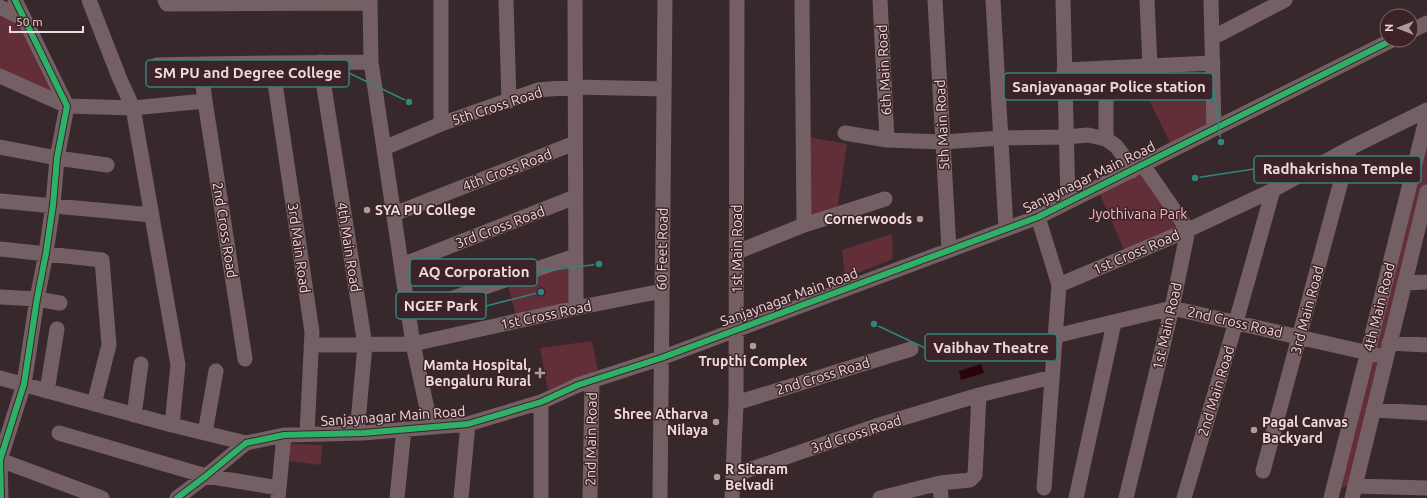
<svg xmlns="http://www.w3.org/2000/svg" width="1427" height="498" font-family="Ubuntu,sans-serif">
	<rect width="100%" height="100%" fill="#37292b"/>
	<!-- green -->
	<path fill="#622e38" d="M 0,12 L 21,20 L 56,93 L 0,69 Z
		M 1210,92 L 1210,124 L 1170,143 L 1146,94 Z
		M 1427,131 L 1427,184 L 1351,486 L 1337,488 Z
		M 808,137 L 847,144 L 837,211 L 810,218 Z
		M 1144,173 L 1182,230 L 1125,252 L 1099,192 Z
		M 892,234 L 893,259 L 845,278 L 842,250 Z
		M 572,260 L 572,303 L 516,316 L 507,282 Z
		M 592,341 L 598,370 L 548,390 L 540,348 Z
		M 291,444 L 322,445 L 321,465 L 289,461 Z"/>
	<!-- water -->
	<path fill="#29040d" d="M 981,364 L 984,373 L 961,380 L 959,371 Z"/>
	<g fill="none" stroke-linecap="round" stroke-linejoin="round">
		<!-- minor -->
		<path stroke="#746064" stroke-width="15" d="M 89,0 L 119,77 L 133,108 L 178,365 L 172,425
			M 165,0 L 167,4 L 370,3
			M 370,0 L 371,62 L 413,344 L 431,427
			M 506,0 L 509,101
			M 575,0 L 576,308
			M 802,0 L 804,225
			M 880,0 L 887,140
			M 935,0 L 949,250
			M 993,0 L 1006,229
			M 1063,0 L 1068,202
			M 1147,0 L 1150,66
			M 1211,0 L 1214,129
			M 0,7 L 24,19
			M 1411,31 L 1427,23
			M 1212,38 L 1285,0
			M 320,62 L 365,345 L 357,433
			M 272,63 L 312,332 L 307,434
			M 157,65 L 200,64 L 371,62
			M 1064,70 L 1213,63
			M 0,76 L 67,106 L 133,108 L 205,101 L 200,64
			M 205,101 L 245,359
			M 441,124 L 441,0
			M 845,133 L 887,140 L 943,142 L 1001,138 L 1066,137 L 1088,135 L 1106,139 L 1116,146 L 1125,158 L 1132,171
			M 1106,139 L 1106,68
			M 0,147 L 57,158 L 107,165
			M 384,148 L 441,124 L 538,90 L 575,87 L 664,89
			M 0,201 L 152,215
			M 394,214 L 575,143
			M 1038,217 L 1059,285 L 1044,488
			M 0,249 L 102,260 L 109,345 L 94,404
			M 737,252 L 804,225 L 885,199
			M 402,265 L 575,197
			M 1405,283 L 1427,282
			M 1059,285 L 1188,230 L 1273,190 L 1350,148 L 1427,110
			M 0,297 L 37,299 L 60,303
			M 409,313 L 575,256
			M 1055,336 L 1172,308 L 1386,357
			M 1389,343 L 1427,345
			M 311,345 L 413,344 L 576,308 L 662,291
			M 0,378 L 172,425 L 246,443
			M 47,391 L 57,329
			M 736,403 L 911,349
			M 1373,410 L 1427,413
			M 134,415 L 141,364
			M 59,433 L 206,476 L 279,488
			M 205,433 L 216,371
			M 0,460 L 102,498
			M 1263,471 L 1350,148
			M 734,475 L 876,426 L 979,395 L 1052,377
			M 1355,486 L 1427,488
			M 1,498 L 0,460 L 24,384 L 37,299 L 46,253 L 53,205 L 57,158 L 67,106 L 15,0
			M 177,498 L 206,476 L 246,443 L 284,435 L 363,433 L 468,424 L 541,402 L 578,385 L 661,358 L 1038,217 L 1392,40
			M 278,498 L 284,435
			M 397,498 L 404,429
			M 461,498 L 468,424
			M 541,498 L 541,402
			M 590,498 L 592,380
			M 660,498 L 665,0
			M 732,498 L 736,403 L 737,0
			M 880,498 L 940,483
			M 941,498 L 940,483 L 970,480 L 975,475 L 979,395
			M 1076,498 L 1114,323
			M 1126,498 L 1172,308 L 1188,230 L 1143,165
			M 1184,498 L 1236,322 L 1273,190
			M 1331,498 L 1427,116
			M 1352,498 L 1427,192"/>
		<!-- cycleway casing -->
		<g stroke="#3d2327" stroke-width="8">
			<path id="cycleway" d="M 1,498 L 0,460 L 24,384 L 37,299 L 46,253 L 53,205 L 57,158 L 67,106 L 15,0
				M 177,498 L 206,476 L 246,443 L 284,435 L 363,433 L 468,424 L 541,402 L 578,385 L 661,358 L 1038,217 L 1392,40"/>
		</g>
		<!-- cycleway -->
		<use href="#cycleway" stroke="#2db169" stroke-width="6"/>
	</g>
	<!-- markers -->
	<g fill="#ad9c9e" stroke="#3d2327" stroke-width="1.5">
		<circle cx="367" cy="210" r="4"/>
		<circle cx="920" cy="219" r="4"/>
		<circle cx="753" cy="346" r="4"/>
		<path d="M538 367h4v4h4v4h-4v4h-4v-4h-4v-4h4z"/>
		<circle cx="716" cy="422" r="4"/>
		<circle cx="1254" cy="430" r="4"/>
		<circle cx="717" cy="477" r="4"/>
	</g>
	<g text-anchor="middle" stroke-width="3" stroke-linejoin="round" paint-order="stroke">
		<!-- street labels -->
		<g font-size="14" fill="#ecdadc" stroke="#3d2327">
			<text transform="translate(884 70) rotate(-93)" y="5">6th Main Road</text>
			<text transform="translate(497 106) rotate(-18)" y="5">5th Cross Road</text>
			<text transform="translate(942 125) rotate(-93)" y="5">5th Main Road</text>
			<text transform="translate(507 170) rotate(-21)" y="5">4th Cross Road</text>
			<text transform="translate(1089 177) rotate(-26)" y="5">Sanjaynagar Main Road</text>
			<text transform="translate(500 227) rotate(-21)" y="5">3rd Cross Road</text>
			<text transform="translate(225 230) rotate(81)" y="5">2nd Cross Road</text>
			<text transform="translate(349 247) rotate(81)" y="5">4th Main Road</text>
			<text transform="translate(299 248) rotate(82)" y="5">3rd Main Road</text>
			<text transform="translate(662 249) rotate(-89)" y="5">60 Feet Road</text>
			<text transform="translate(737 249) rotate(-90)" y="5">1st Main Road</text>
			<text transform="translate(1136 252) rotate(-23)" y="5">1st Cross Road</text>
			<text transform="translate(789 297) rotate(-20)" y="5">Sanjaynagar Main Road</text>
			<text transform="translate(1379 307) rotate(-76)" y="5">4th Main Road</text>
			<text transform="translate(1307 310) rotate(-75)" y="5">3rd Main Road</text>
			<text transform="translate(546 315) rotate(-12)" y="5">1st Cross Road</text>
			<text transform="translate(1235 322) rotate(13)" y="5">2nd Cross Road</text>
			<text transform="translate(1167 326) rotate(-77)" y="5">1st Main Road</text>
			<text transform="translate(823 376) rotate(-17)" y="5">2nd Cross Road</text>
			<text transform="translate(1216 391) rotate(-73)" y="5">2nd Main Road</text>
			<text transform="translate(393 416) rotate(-4)" y="5">Sanjaynagar Main Road</text>
			<text transform="translate(856 434) rotate(-18)" y="5">3rd Cross Road</text>
			<text transform="translate(591 439) rotate(-89)" y="5">2nd Main Road</text>
		</g>
		<!-- poi labels -->
		<g font-size="14" font-weight="bold" fill="#ecdadc" stroke="#3d2327" text-anchor="start">
			<text x="375" y="215">SYA PU College</text>
			<text x="912" y="224" text-anchor="end">Cornerwoods</text>
			<text x="753" y="366" text-anchor="middle">Trupthi Complex</text>
			<text x="531" y="370" text-anchor="end">Mamta Hospital,<tspan x="531" dy="16">Bengaluru Rural</tspan></text>
			<text x="708" y="419" text-anchor="end">Shree Atharva<tspan x="708" dy="16">Nilaya</tspan></text>
			<text x="1262" y="427">Pagal Canvas<tspan x="1262" dy="16">Backyard</tspan></text>
			<text x="725" y="474">R Sitaram<tspan x="725" dy="16">Belvadi</tspan></text>
		</g>
		<!-- park labels -->
		<g font-size="14" fill="#f1bdc4" stroke="#3d2327">
			<text x="1138" y="219">Jyothivana Park</text>
		</g>
	</g>
	<!-- callouts -->
	<path fill="none" stroke="#30857e" stroke-width="1.5" d="M409 102L349 73M1221 142L1213 87M1195 178L1254 169M599 264L537 272M541 292L486 306M874 324L925 348"/>
	<g fill="#30857e" stroke="#3d2327" stroke-width="1.5">
		<circle cx="409" cy="102" r="4"/>
		<circle cx="1221" cy="142" r="4"/>
		<circle cx="1195" cy="178" r="4"/>
		<circle cx="599" cy="264" r="4"/>
		<circle cx="541" cy="292" r="4"/>
		<circle cx="874" cy="324" r="4"/>
	</g>
	<g fill="#3d2327" stroke="#30857e" stroke-width="1.5">
		<rect x="146" y="60" width="203" height="27" rx="4"/>
		<rect x="1004" y="73" width="209" height="27" rx="4"/>
		<rect x="1254" y="156" width="167" height="27" rx="4"/>
		<rect x="410" y="259" width="127" height="27" rx="4"/>
		<rect x="396" y="292" width="90" height="27" rx="4"/>
		<rect x="925" y="334" width="132" height="27" rx="4"/>
	</g>
	<g font-size="15" text-anchor="middle" font-weight="bold" fill="#ecdadc">
		<text x="248" y="78">SM PU and Degree College</text>
		<text x="1109" y="92">Sanjayanagar Police station</text>
		<text x="1338" y="174">Radhakrishna Temple</text>
		<text x="474" y="277">AQ Corporation</text>
		<text x="441" y="311">NGEF Park</text>
		<text x="991" y="353">Vaibhav Theatre</text>
	</g>
	<!-- north arrow -->
	<g transform="translate(1399 28) rotate(270)"><circle r="19" fill="#3d2327" stroke="#836c6f"/>
	<path d="M0-3L7 15L0 10L-7 15Z" fill="#ad9c9e"/>
	<text y="-6" font-size="11" font-weight="bold" text-anchor="middle" fill="#ecdadc">N</text>
	</g>
	<!-- scale -->
	<path d="M10 26v6h73v-6" fill="none" stroke="#ecdadc" stroke-width="2"/>
	<text x="16" y="26" font-size="12" fill="#ecdadc" stroke="#3d2327" stroke-width="3" paint-order="stroke">50 m</text>
</svg>
